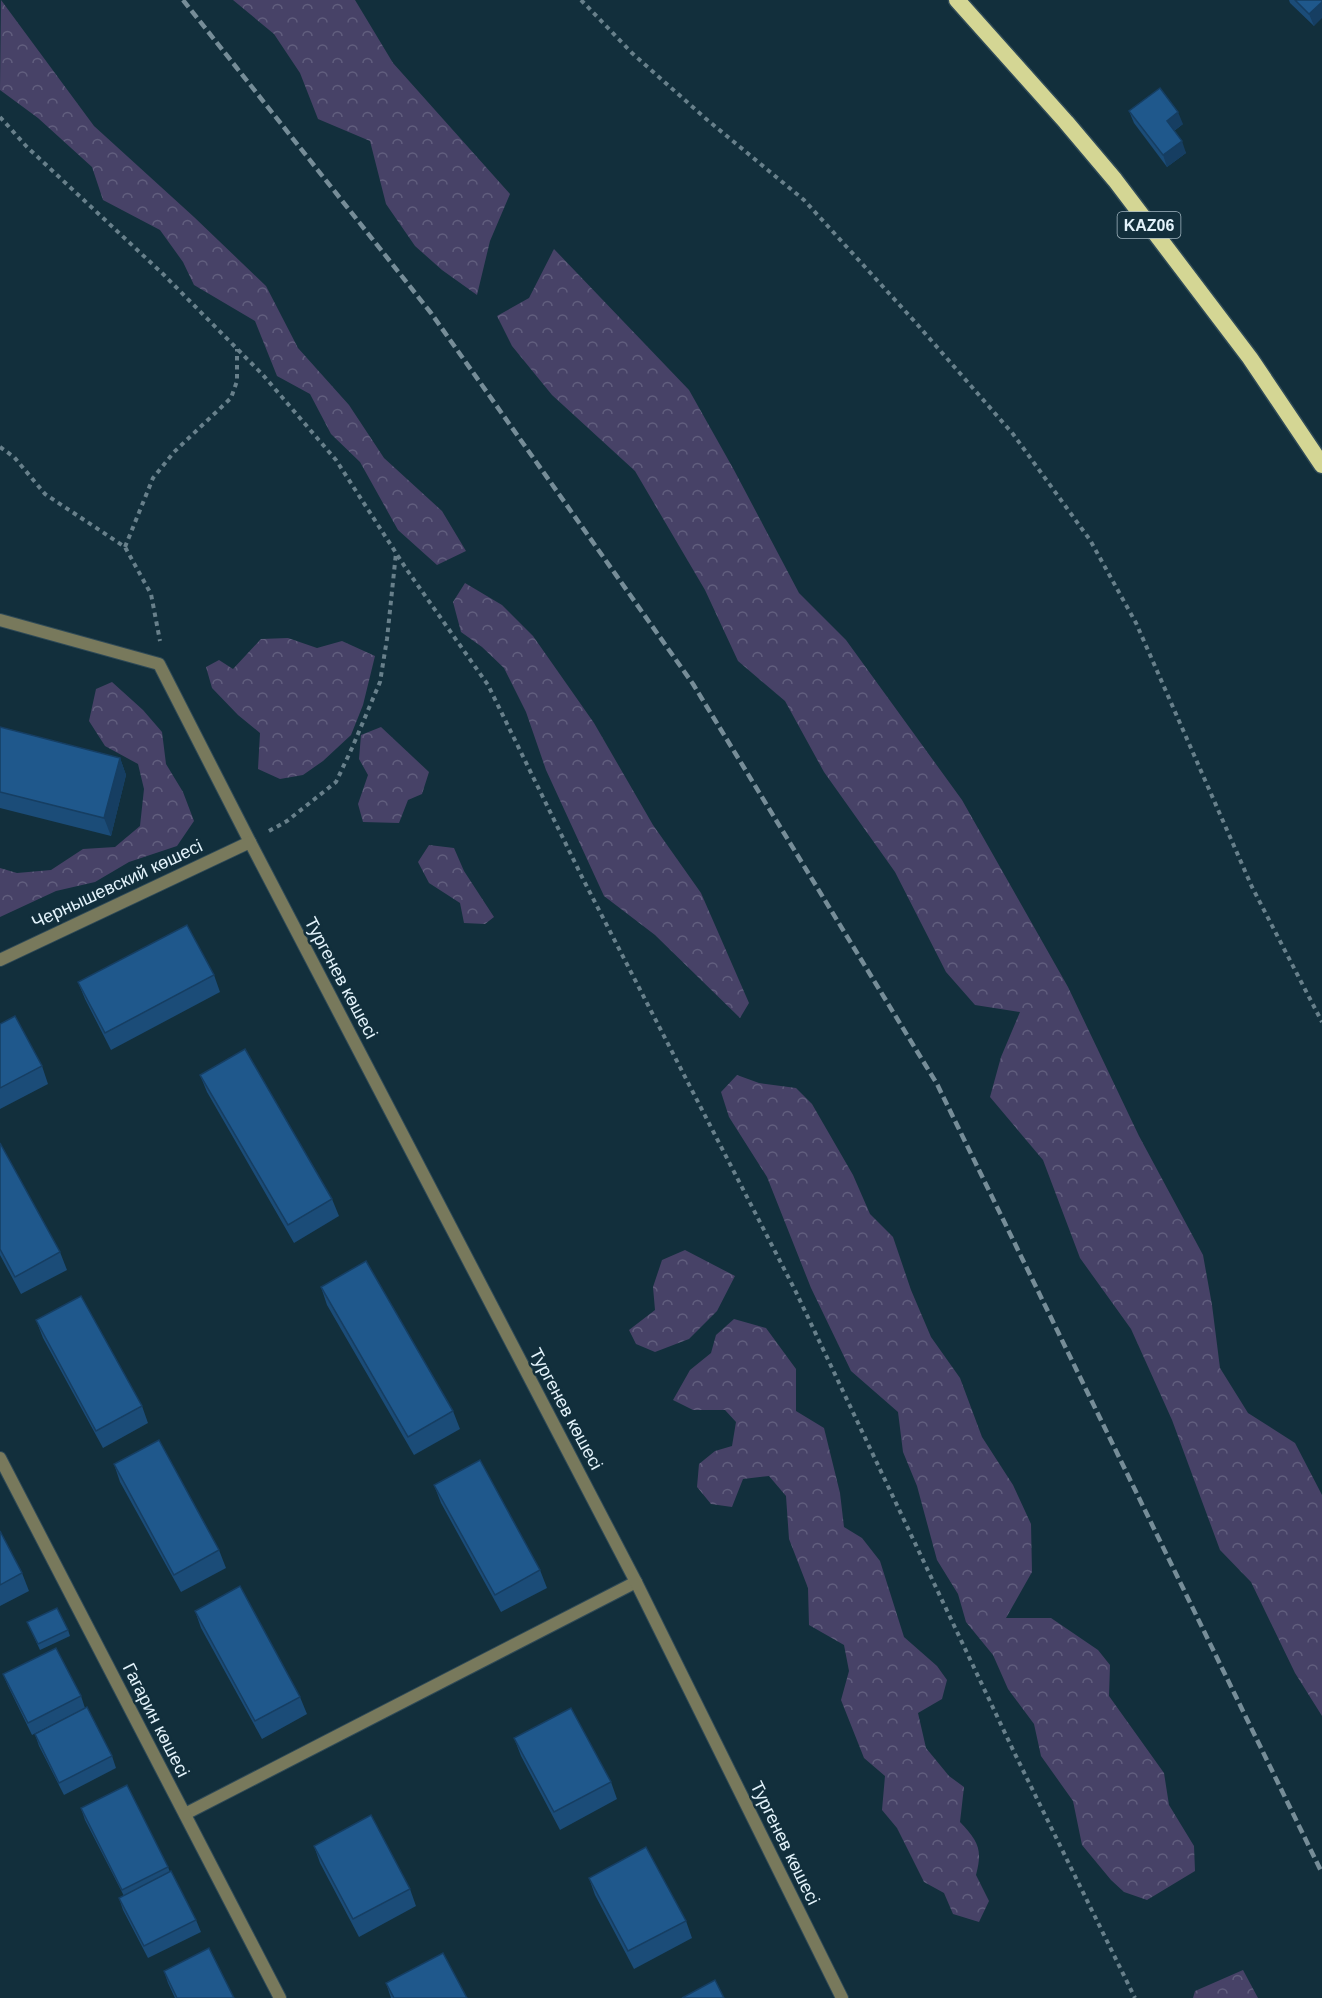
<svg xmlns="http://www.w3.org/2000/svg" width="1322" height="1998" font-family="Arial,sans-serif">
	<defs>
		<pattern id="forest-crowns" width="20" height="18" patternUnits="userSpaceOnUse" patternTransform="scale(1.5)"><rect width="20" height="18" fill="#474267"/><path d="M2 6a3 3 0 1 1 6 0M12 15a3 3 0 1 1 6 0" fill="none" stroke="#615e7e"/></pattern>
	</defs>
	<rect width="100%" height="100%" fill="#122f3c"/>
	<!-- forest -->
	<path fill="url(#forest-crowns)" d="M 1,0 L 94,126 L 194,217 L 266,286 L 298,348 L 349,405 L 384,458 L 442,511 L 466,551 L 437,565 L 398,530 L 360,462 L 331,434 L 310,394 L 277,376 L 255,321 L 194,285 L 183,262 L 160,230 L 103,200 L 92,167 L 38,118 L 0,90 Z
		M 233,0 L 355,0 L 393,63 L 510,194 L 490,241 L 477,295 L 442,270 L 415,246 L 386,204 L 370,141 L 318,119 L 300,73 L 274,34 Z
		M 554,249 L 689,390 L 734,470 L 799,593 L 846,640 L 962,800 L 1068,987 L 1139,1136 L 1203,1255 L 1212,1305 L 1220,1368 L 1248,1413 L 1295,1443 L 1322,1495 L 1322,1716 L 1295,1673 L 1251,1582 L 1220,1550 L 1172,1420 L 1131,1329 L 1080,1258 L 1043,1160 L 990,1097 L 1001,1057 L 1020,1012 L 975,1005 L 946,972 L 895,872 L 824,772 L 785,701 L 738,661 L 705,590 L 635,471 L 552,395 L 512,346 L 497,316 L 529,298 Z
		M 465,583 L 502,605 L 533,636 L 594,723 L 653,825 L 701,893 L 749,1003 L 740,1018 L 655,935 L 604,896 L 546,770 L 526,712 L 504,668 L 482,647 L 461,632 L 453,602 Z
		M 288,638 L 317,648 L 342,641 L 375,656 L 363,705 L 351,735 L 323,761 L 303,775 L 280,779 L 258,769 L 260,733 L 238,715 L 212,688 L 206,667 L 219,660 L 233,669 L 261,639 Z
		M 112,682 L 143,710 L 162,732 L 166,764 L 183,792 L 194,821 L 177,846 L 129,862 L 95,882 L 56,891 L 0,917 L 0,868 L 17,873 L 51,870 L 83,849 L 115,847 L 140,826 L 144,789 L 138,764 L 105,746 L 89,721 L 96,689 Z
		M 381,727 L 429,772 L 422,794 L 408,800 L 399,823 L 363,822 L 358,804 L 368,775 L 359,759 L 361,735 Z
		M 429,845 L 454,848 L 464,871 L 494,917 L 485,924 L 464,923 L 460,903 L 429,883 L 418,862 Z
		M 737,1075 L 759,1083 L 796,1088 L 812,1104 L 853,1175 L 870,1214 L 893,1237 L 911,1290 L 931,1337 L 960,1378 L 982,1437 L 1013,1485 L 1031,1524 L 1032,1572 L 1006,1618 L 1051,1618 L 1098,1650 L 1110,1665 L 1109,1696 L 1164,1773 L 1169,1805 L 1194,1846 L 1195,1871 L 1147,1900 L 1124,1892 L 1111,1880 L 1082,1845 L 1073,1801 L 1041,1756 L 1034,1724 L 1008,1689 L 993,1655 L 966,1622 L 958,1594 L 937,1560 L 917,1486 L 903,1452 L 898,1412 L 851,1371 L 811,1288 L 767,1177 L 729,1117 L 721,1092 Z
		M 685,1250 L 735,1276 L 717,1311 L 689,1339 L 655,1352 L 636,1344 L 629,1330 L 655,1310 L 653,1287 L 662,1260 Z
		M 734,1319 L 766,1328 L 796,1369 L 796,1411 L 824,1428 L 840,1493 L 844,1527 L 862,1538 L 880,1561 L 904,1637 L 937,1666 L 947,1680 L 942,1699 L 918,1713 L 926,1748 L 949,1776 L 964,1787 L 960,1822 C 978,1841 983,1849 976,1875 L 989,1901 L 979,1922 L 953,1914 L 944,1893 L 924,1882 L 897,1828 L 882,1810 L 885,1776 L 864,1758 L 841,1700 L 849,1671 L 844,1645 L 809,1625 L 808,1588 L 789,1539 L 786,1496 L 769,1476 L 743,1479 L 732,1507 L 711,1504 L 697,1487 L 699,1464 L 715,1451 L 732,1446 L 736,1422 L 725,1410 L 693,1410 L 673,1400 L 690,1370 L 711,1353 L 716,1335 Z
		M 1243,1970 L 1258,1998 L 1193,1998 L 1195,1991 Z"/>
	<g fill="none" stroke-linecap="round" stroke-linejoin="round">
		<!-- service casing -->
		<g stroke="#2f4a57" stroke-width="14">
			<path id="service" d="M 0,620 L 159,664 L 250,842
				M 185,1814 L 636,1582"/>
		</g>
		<!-- minor casing -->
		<g stroke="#2f4a57" stroke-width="14">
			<path id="minor" d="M 0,1458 L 280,1998"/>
		</g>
		<!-- tertiary casing -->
		<g stroke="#2f4a57" stroke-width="14">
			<path id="tertiary" d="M 0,960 L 250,842 L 636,1582 L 842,1998"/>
		</g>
		<!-- trunk casing -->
		<g stroke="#2f4a57" stroke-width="19">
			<path id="trunk" d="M 957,0 L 1066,122 L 1115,180 L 1250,358 L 1322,465"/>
		</g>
		<!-- path -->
		<path stroke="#68808b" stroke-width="4" stroke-dasharray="4.5 4.5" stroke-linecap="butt" d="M 581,0 L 632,53 L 705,118 L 804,200 L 916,323 L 1013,434 L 1090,540 L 1136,623 L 1252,887 L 1322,1022
			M 0,117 L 27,147 L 163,274 L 263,375 L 336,460 L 407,570 L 488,685 L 583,879 L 795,1290 L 1014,1752 L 1135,1998
			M 0,447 L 14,457 L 45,494 L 125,547 L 151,594 L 160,641
			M 125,547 L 153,478 L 174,452 L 231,398 L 237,381 L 237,349
			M 269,831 L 287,821 L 336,782 L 352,748 L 380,682 L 387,639 L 396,553"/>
		<!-- service -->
		<use href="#service" stroke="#78795c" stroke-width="12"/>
		<!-- minor -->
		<use href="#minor" stroke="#78795c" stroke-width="12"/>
		<!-- tertiary -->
		<use href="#tertiary" stroke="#78795c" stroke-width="12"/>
		<!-- trunk -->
		<use href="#trunk" stroke="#d4d694" stroke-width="16"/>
		<!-- rail -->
		<path stroke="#768d98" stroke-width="4.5" stroke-dasharray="9 4.5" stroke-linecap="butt" d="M 183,0 L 431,313 L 693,684 L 937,1084 L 1322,1873"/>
	</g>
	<!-- wall -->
	<path fill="#1b4c78" d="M 1289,0 L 1322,0 L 1314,26 L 1290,3 Z
		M 1129,111 L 1183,124 L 1174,131 L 1186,153 L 1167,167 L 1134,123 Z
		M 0,727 L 120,758 L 126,775 L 111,836 L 0,808 Z
		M 214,975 L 220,992 L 111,1050 L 85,999 L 78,982 Z
		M 0,1024 L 42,1066 L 48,1084 L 0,1109 Z
		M 200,1075 L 332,1199 L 339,1216 L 294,1243 L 207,1092 Z
		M 0,1143 L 60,1252 L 67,1270 L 21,1294 L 0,1255 Z
		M 321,1287 L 453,1411 L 460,1429 L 414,1455 L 327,1305 Z
		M 36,1320 L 142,1406 L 148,1423 L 103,1448 L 43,1338 Z
		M 114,1464 L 219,1550 L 226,1568 L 181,1592 L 120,1482 Z
		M 434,1485 L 540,1570 L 547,1588 L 501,1612 L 441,1503 Z
		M 0,1531 L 22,1573 L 29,1591 L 0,1606 Z
		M 195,1611 L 300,1697 L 307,1714 L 262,1739 L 201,1628 Z
		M 27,1622 L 68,1630 L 70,1636 L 40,1650 Z
		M 3,1674 L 81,1696 L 85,1708 L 112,1756 L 116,1768 L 64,1795 L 39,1746 L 35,1734 L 81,1710 L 32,1735 L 8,1686 Z
		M 514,1738 L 611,1782 L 617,1799 L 560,1830 L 521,1756 Z
		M 81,1808 L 168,1867 L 170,1872 L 196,1920 L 201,1932 L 148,1958 L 123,1910 L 119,1898 L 124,1896 L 85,1820 Z
		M 314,1846 L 410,1889 L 416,1906 L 359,1937 L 320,1863 Z
		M 589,1878 L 686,1921 L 692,1938 L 634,1969 L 595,1895 Z
		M 164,1971 L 234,1998 L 175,1998 L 168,1983 Z
		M 386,1983 L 467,1998 L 391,1998 Z"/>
	<!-- shaded-wall -->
	<path fill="#163e62" d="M 1322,2 L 1322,18 L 1314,26 L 1309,14 Z
		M 1178,112 L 1183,124 L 1171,133 L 1167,121 Z
		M 1182,141 L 1186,153 L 1167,167 L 1163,155 Z
		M 120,758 L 126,775 L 111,836 L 104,818 Z"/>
	<!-- building -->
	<path fill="#1f588c" stroke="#163e62" stroke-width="1.5" d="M 1295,0 L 1322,0 L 1322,2 L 1309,14 Z
		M 1160,88 L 1178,112 L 1167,121 L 1182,141 L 1163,155 L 1129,111 Z
		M 0,727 L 120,758 L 104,818 L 0,792 Z
		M 187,925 L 214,975 L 105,1033 L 78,982 Z
		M 15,1016 L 42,1066 L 0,1088 L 0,1024 Z
		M 245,1049 L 332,1199 L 288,1225 L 200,1075 Z
		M 0,1143 L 60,1252 L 15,1277 L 0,1249 Z
		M 366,1261 L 453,1411 L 408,1437 L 321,1287 Z
		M 81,1296 L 142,1406 L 96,1431 L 36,1320 Z
		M 159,1440 L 219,1550 L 174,1575 L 114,1464 Z
		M 480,1460 L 540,1570 L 495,1595 L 434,1485 Z
		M 0,1531 L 22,1573 L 0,1585 Z
		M 240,1586 L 300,1697 L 255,1721 L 195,1611 Z
		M 57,1608 L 68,1630 L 38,1644 L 27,1622 Z
		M 56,1648 L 81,1696 L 28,1723 L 3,1674 Z
		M 87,1707 L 112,1756 L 59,1783 L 35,1734 Z
		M 571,1708 L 611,1782 L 554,1812 L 514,1738 Z
		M 127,1785 L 168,1867 L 122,1890 L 81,1808 Z
		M 371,1815 L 410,1889 L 353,1919 L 314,1846 Z
		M 646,1847 L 686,1921 L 628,1951 L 589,1878 Z
		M 171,1871 L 196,1920 L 144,1946 L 119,1898 Z
		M 209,1948 L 234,1998 L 177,1998 L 164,1971 Z
		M 443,1953 L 467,1998 L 394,1998 L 386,1983 Z
		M 715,1980 L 724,1998 L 682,1998 Z"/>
	<g text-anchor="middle" stroke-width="5" stroke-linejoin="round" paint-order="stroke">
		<!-- shield labels -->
		<rect fill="#122f3c" stroke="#a4b8c2" stroke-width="1.5" x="1117.5" y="212" width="63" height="26" rx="4.5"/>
		<g font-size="16" font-weight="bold" fill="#e3f3fb">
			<text x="1149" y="231">KАZ06</text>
		</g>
		<!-- street labels -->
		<g font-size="18" fill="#e3f3fb" stroke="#122f3c">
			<text transform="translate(117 884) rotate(-25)" y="6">Чернышевский көшесі</text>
			<text transform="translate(341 978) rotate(62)" y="6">Тургенев көшесі</text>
			<text transform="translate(566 1409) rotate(62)" y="6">Тургенев көшесі</text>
			<text transform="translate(156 1720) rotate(63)" y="6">Гагарин көшесі</text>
			<text transform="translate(785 1843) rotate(64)" y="6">Тургенев көшесі</text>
		</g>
	</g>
</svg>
